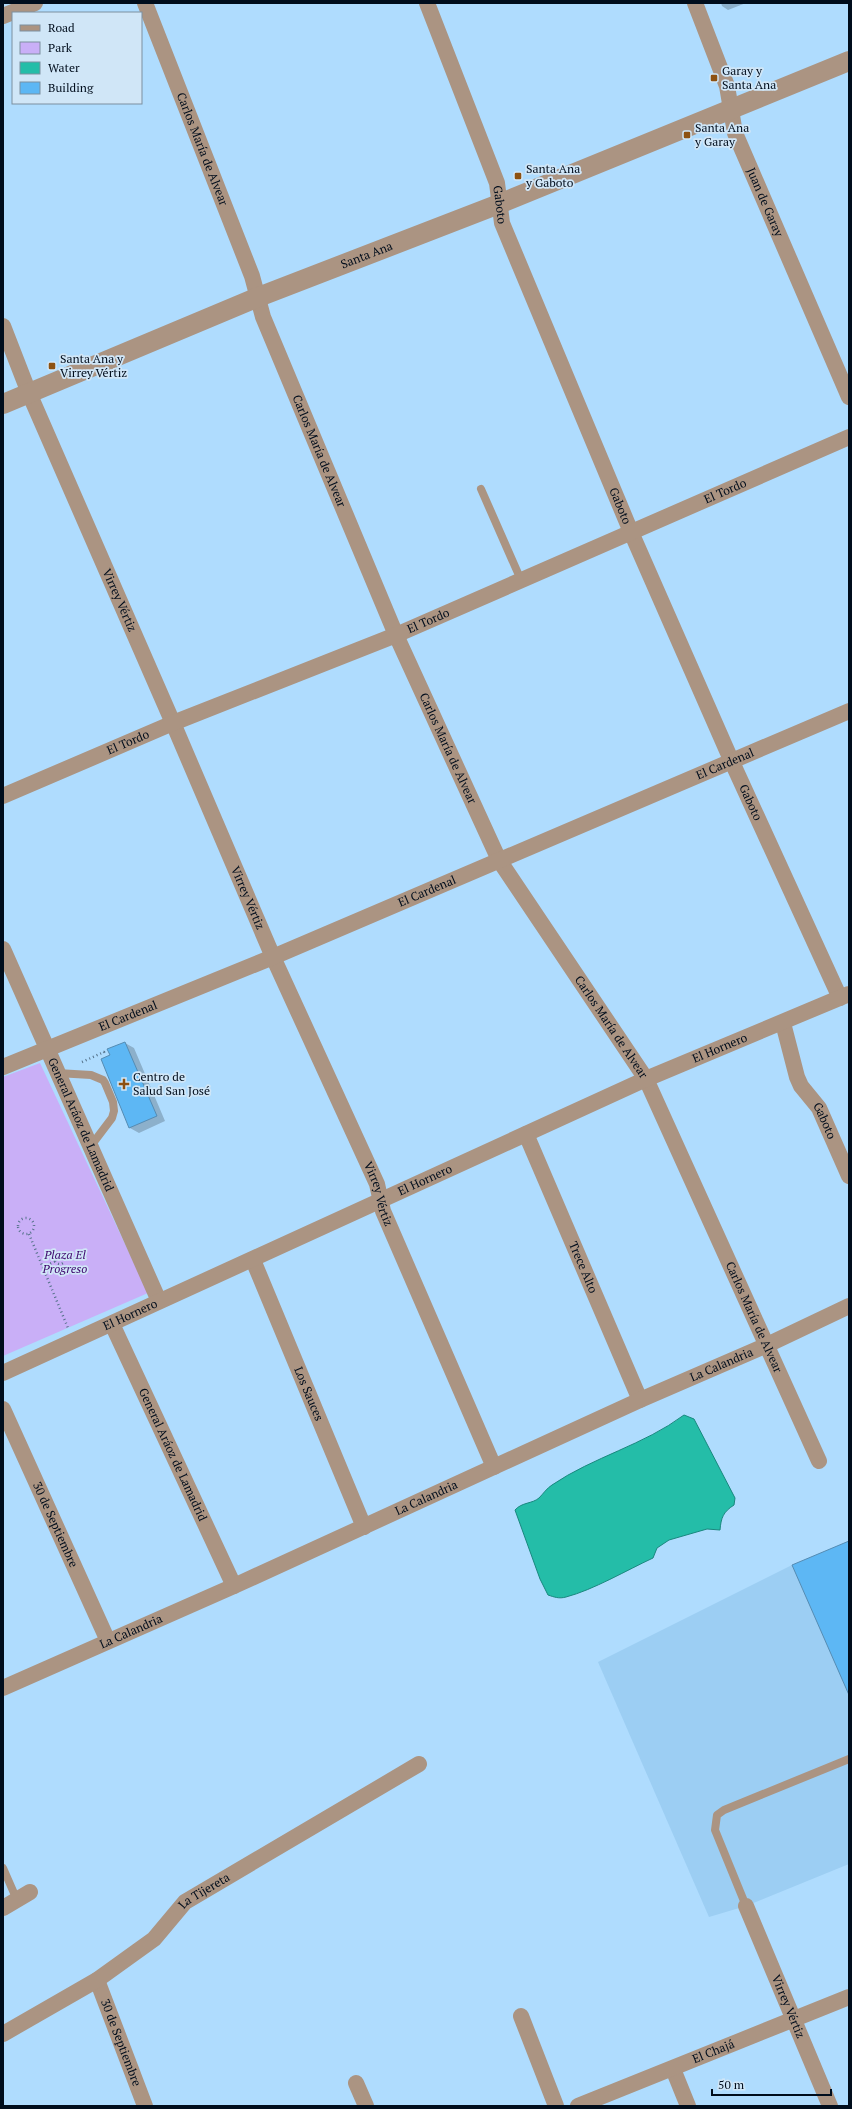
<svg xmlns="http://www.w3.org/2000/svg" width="852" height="2109" font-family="'PT Serif',serif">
	<rect width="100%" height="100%" fill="#afdcfe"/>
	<!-- built -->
	<path fill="#9ccef3" d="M 849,1541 L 849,1864 L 746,1906 L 709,1917 L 598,1662 L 792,1565 Z"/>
	<!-- green -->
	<path fill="#c9aff7" d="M 40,1063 L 148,1293 L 3,1356 L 3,1077 Z"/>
	<!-- water -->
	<path fill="#24bda8" stroke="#19887e" d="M 684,1415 L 694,1419 L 735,1498 L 734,1505 C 723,1512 721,1518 720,1530 L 707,1529 L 669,1540 L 657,1548 L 653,1558 C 627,1570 593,1590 566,1597 C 559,1599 554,1597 548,1595 L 540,1579 L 515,1510 C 522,1502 532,1504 539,1498 C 543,1494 547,1488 552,1485 C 593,1457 644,1445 684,1415 Z"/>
	<!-- shadow -->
	<path fill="#0003" d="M 721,3 L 746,3 L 728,10 L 722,6 Z
		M 125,1043 L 134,1048 L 165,1121 L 139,1133 L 130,1128 L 102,1060 L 111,1056 Z"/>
	<!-- building -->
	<path fill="#5db7f4" stroke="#558cb3" d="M 125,1042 L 157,1116 L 129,1128 L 101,1059 L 110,1055 L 107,1049 Z
		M 849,1541 L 849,1695 L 792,1565 Z"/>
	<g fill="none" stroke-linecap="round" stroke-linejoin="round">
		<!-- path -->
		<path stroke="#55728a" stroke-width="2.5" stroke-dasharray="1 3" stroke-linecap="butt" d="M 82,1062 L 104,1052 L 105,1055
			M18 1226a8 8 0 1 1 16 0a8 8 0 1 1-16 0Z
			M 29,1234 L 68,1328
			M55 1259a5 5 0 1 1 10 0a5 5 0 1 1-10 0Z
			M 43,1267 L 56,1261"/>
		<!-- service -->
		<path stroke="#ab9482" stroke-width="8" d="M 481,489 L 521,580
			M 57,1073 L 91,1075 L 103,1080 L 105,1083 L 113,1102 L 114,1111 L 112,1118 L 90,1147
			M 3,1868 L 17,1900
			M 746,1906 L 715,1830 L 717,1815 L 724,1810 L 849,1759"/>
		<!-- minor -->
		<g stroke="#ab9482" stroke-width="16">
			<path id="s1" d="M 145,3 L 252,276 L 263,317 L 396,635 L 499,860 L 646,1079 L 819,1461"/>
			<path id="s2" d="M 427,3 L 497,183 L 502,223 L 631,532 L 732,762 L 840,998"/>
			<path id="s3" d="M 695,3 L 727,86 L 735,133 L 849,397"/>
			<path d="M 3,16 L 35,3"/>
			<path id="s4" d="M 3,326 L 29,393 L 173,723 L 273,957 L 377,1184 L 383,1211 L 494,1467"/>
			<path id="s5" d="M 3,796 L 173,723 L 396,635 L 849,437"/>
			<path id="s6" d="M 3,949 L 159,1301"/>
			<path id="s7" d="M 783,1023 L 797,1077 L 801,1086 L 819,1108 L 849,1176"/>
			<path id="s8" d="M 3,1067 L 273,957 L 849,711"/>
			<path id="s9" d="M 526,1134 L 640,1400"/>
			<path id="s10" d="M 253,1260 L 364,1527"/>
			<path id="s11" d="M 112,1324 L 234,1586"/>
			<path id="s12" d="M 3,1373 L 646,1079 L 849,994"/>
			<path id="s13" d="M 3,1409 L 108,1641"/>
			<path id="s14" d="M 3,1688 L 234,1586 L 640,1400 L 767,1345 L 849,1306"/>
			<path id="s15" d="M 746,1906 L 830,2106"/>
			<path d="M 3,1908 L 30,1892"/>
			<path id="s16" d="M 97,1980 L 145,2106"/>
			<path d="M 521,2016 L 556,2106"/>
			<path id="s17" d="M 3,2034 L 97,1980 L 154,1939 L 185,1902 L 419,1764"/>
			<path d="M 673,2069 L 688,2106"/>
			<path d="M 356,2083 L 366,2106"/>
			<path id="s18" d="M 578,2106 L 849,1997"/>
		</g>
		<!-- tertiary -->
		<path stroke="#ab9482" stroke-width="20" id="s19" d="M 3,404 L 256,298 L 499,204 L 849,61"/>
	</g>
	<!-- markers -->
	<g fill="#8d5111" stroke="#d0e6f7" stroke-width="1.5">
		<rect x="710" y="74" width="8" height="8" rx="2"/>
		<rect x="683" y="131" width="8" height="8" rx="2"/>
		<rect x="514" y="172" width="8" height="8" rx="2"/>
		<rect x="48" y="362" width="8" height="8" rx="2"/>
		<path d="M122 1078h4v4h4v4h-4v4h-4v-4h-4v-4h4z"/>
	</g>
	<g text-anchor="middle" stroke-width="3.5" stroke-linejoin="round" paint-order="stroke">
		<!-- poi labels -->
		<g font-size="12" fill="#000d1c" stroke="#d0e6f7" text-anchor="start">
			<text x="722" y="75">Garay y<tspan x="722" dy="14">Santa Ana</tspan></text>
			<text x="695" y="132">Santa Ana<tspan x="695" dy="14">y Garay</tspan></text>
			<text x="526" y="173">Santa Ana<tspan x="526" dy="14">y Gaboto</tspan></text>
			<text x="60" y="363">Santa Ana y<tspan x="60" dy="14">Virrey Vértiz</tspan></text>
			<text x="133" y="1081">Centro de<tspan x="133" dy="14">Salud San José</tspan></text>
		</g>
		<!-- street labels -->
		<g font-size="12" fill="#000d1c" stroke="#d0e6f7">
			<text dy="4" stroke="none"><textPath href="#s1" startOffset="157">Carlos María de Alvear</textPath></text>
			<text dy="4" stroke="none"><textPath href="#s3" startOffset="212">Juan de Garay</textPath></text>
			<text dy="4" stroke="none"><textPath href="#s2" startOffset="215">Gaboto</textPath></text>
			<text dy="4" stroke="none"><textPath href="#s19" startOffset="393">Santa Ana</textPath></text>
			<text dy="4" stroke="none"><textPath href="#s1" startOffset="481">Carlos María de Alvear</textPath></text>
			<text dy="4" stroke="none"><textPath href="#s5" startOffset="784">El Tordo</textPath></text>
			<text dy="4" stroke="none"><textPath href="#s2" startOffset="540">Gaboto</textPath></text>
			<text dy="4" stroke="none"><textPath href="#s4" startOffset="298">Virrey Vértiz</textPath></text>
			<text dy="4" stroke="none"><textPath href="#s5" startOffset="460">El Tordo</textPath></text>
			<text dy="4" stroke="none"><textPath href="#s5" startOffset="136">El Tordo</textPath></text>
			<text dy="4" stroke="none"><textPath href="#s1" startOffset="805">Carlos María de Alvear</textPath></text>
			<text dy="4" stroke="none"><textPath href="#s8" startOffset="783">El Cardenal</textPath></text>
			<text dy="4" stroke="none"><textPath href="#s2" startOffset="864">Gaboto</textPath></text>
			<text dy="4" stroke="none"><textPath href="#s8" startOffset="459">El Cardenal</textPath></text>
			<text dy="4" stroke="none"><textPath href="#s4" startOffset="622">Virrey Vértiz</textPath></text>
			<text dy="4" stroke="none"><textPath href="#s8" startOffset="135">El Cardenal</textPath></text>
			<text dy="4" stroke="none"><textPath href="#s1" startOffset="1129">Carlos María de Alvear</textPath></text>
			<text dy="4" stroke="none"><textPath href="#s12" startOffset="787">El Hornero</textPath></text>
			<text dy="4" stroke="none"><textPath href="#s7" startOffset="108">Gaboto</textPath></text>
			<text dy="4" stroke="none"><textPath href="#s6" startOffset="192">General Aráoz de Lamadrid</textPath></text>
			<text dy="4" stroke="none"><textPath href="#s12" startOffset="464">El Hornero</textPath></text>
			<text dy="4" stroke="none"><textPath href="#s4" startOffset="946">Virrey Vértiz</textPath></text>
			<text dy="4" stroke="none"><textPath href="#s9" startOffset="145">Trece Alto</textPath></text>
			<text dy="4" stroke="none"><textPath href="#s12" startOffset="140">El Hornero</textPath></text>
			<text dy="4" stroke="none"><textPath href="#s1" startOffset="1453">Carlos María de Alvear</textPath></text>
			<text dy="4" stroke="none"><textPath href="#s14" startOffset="788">La Calandria</textPath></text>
			<text dy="4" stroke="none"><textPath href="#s10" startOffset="145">Los Sauces</textPath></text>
			<text dy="4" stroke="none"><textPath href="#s11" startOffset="144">General Aráoz de Lamadrid</textPath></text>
			<text dy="4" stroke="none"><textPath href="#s14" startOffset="464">La Calandria</textPath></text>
			<text dy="4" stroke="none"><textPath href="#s13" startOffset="127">30 de Septiembre</textPath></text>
			<text dy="4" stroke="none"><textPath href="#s14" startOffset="140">La Calandria</textPath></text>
			<text dy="4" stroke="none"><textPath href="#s17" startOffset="249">La Tijereta</textPath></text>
			<text dy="4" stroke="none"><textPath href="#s15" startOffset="109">Virrey Vértiz</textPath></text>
			<text dy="4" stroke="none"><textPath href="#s16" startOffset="67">30 de Septiembre</textPath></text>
			<text dy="4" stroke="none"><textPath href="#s18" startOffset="146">El Chajá</textPath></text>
		</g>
		<!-- park labels -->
		<g font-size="12" font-style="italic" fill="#3d066d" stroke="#d0e6f7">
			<text x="65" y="1259">Plaza El<tspan x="65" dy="14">Progreso</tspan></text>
		</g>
	</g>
	<!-- border -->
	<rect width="852" height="2109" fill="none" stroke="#000d1c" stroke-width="8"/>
	<!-- legend -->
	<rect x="12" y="12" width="130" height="92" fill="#d0e6f7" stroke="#7d8f9f"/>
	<rect x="20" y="25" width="20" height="6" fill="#ab9482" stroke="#7d8f9f"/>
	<text x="48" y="32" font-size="12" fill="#000d1c">Road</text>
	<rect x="20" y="42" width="20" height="12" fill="#c9aff7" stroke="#7d8f9f"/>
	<text x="48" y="52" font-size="12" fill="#000d1c">Park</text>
	<rect x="20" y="62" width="20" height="12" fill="#24bda8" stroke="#7d8f9f"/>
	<text x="48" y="72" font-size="12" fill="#000d1c">Water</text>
	<rect x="20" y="82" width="20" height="12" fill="#5db7f4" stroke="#7d8f9f"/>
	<text x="48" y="92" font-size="12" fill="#000d1c">Building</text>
	<!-- scale -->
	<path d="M712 2089v6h119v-6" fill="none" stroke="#000d1c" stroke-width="2"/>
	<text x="718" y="2089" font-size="12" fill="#000d1c" stroke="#d0e6f7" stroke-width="3" paint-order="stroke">50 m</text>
</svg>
